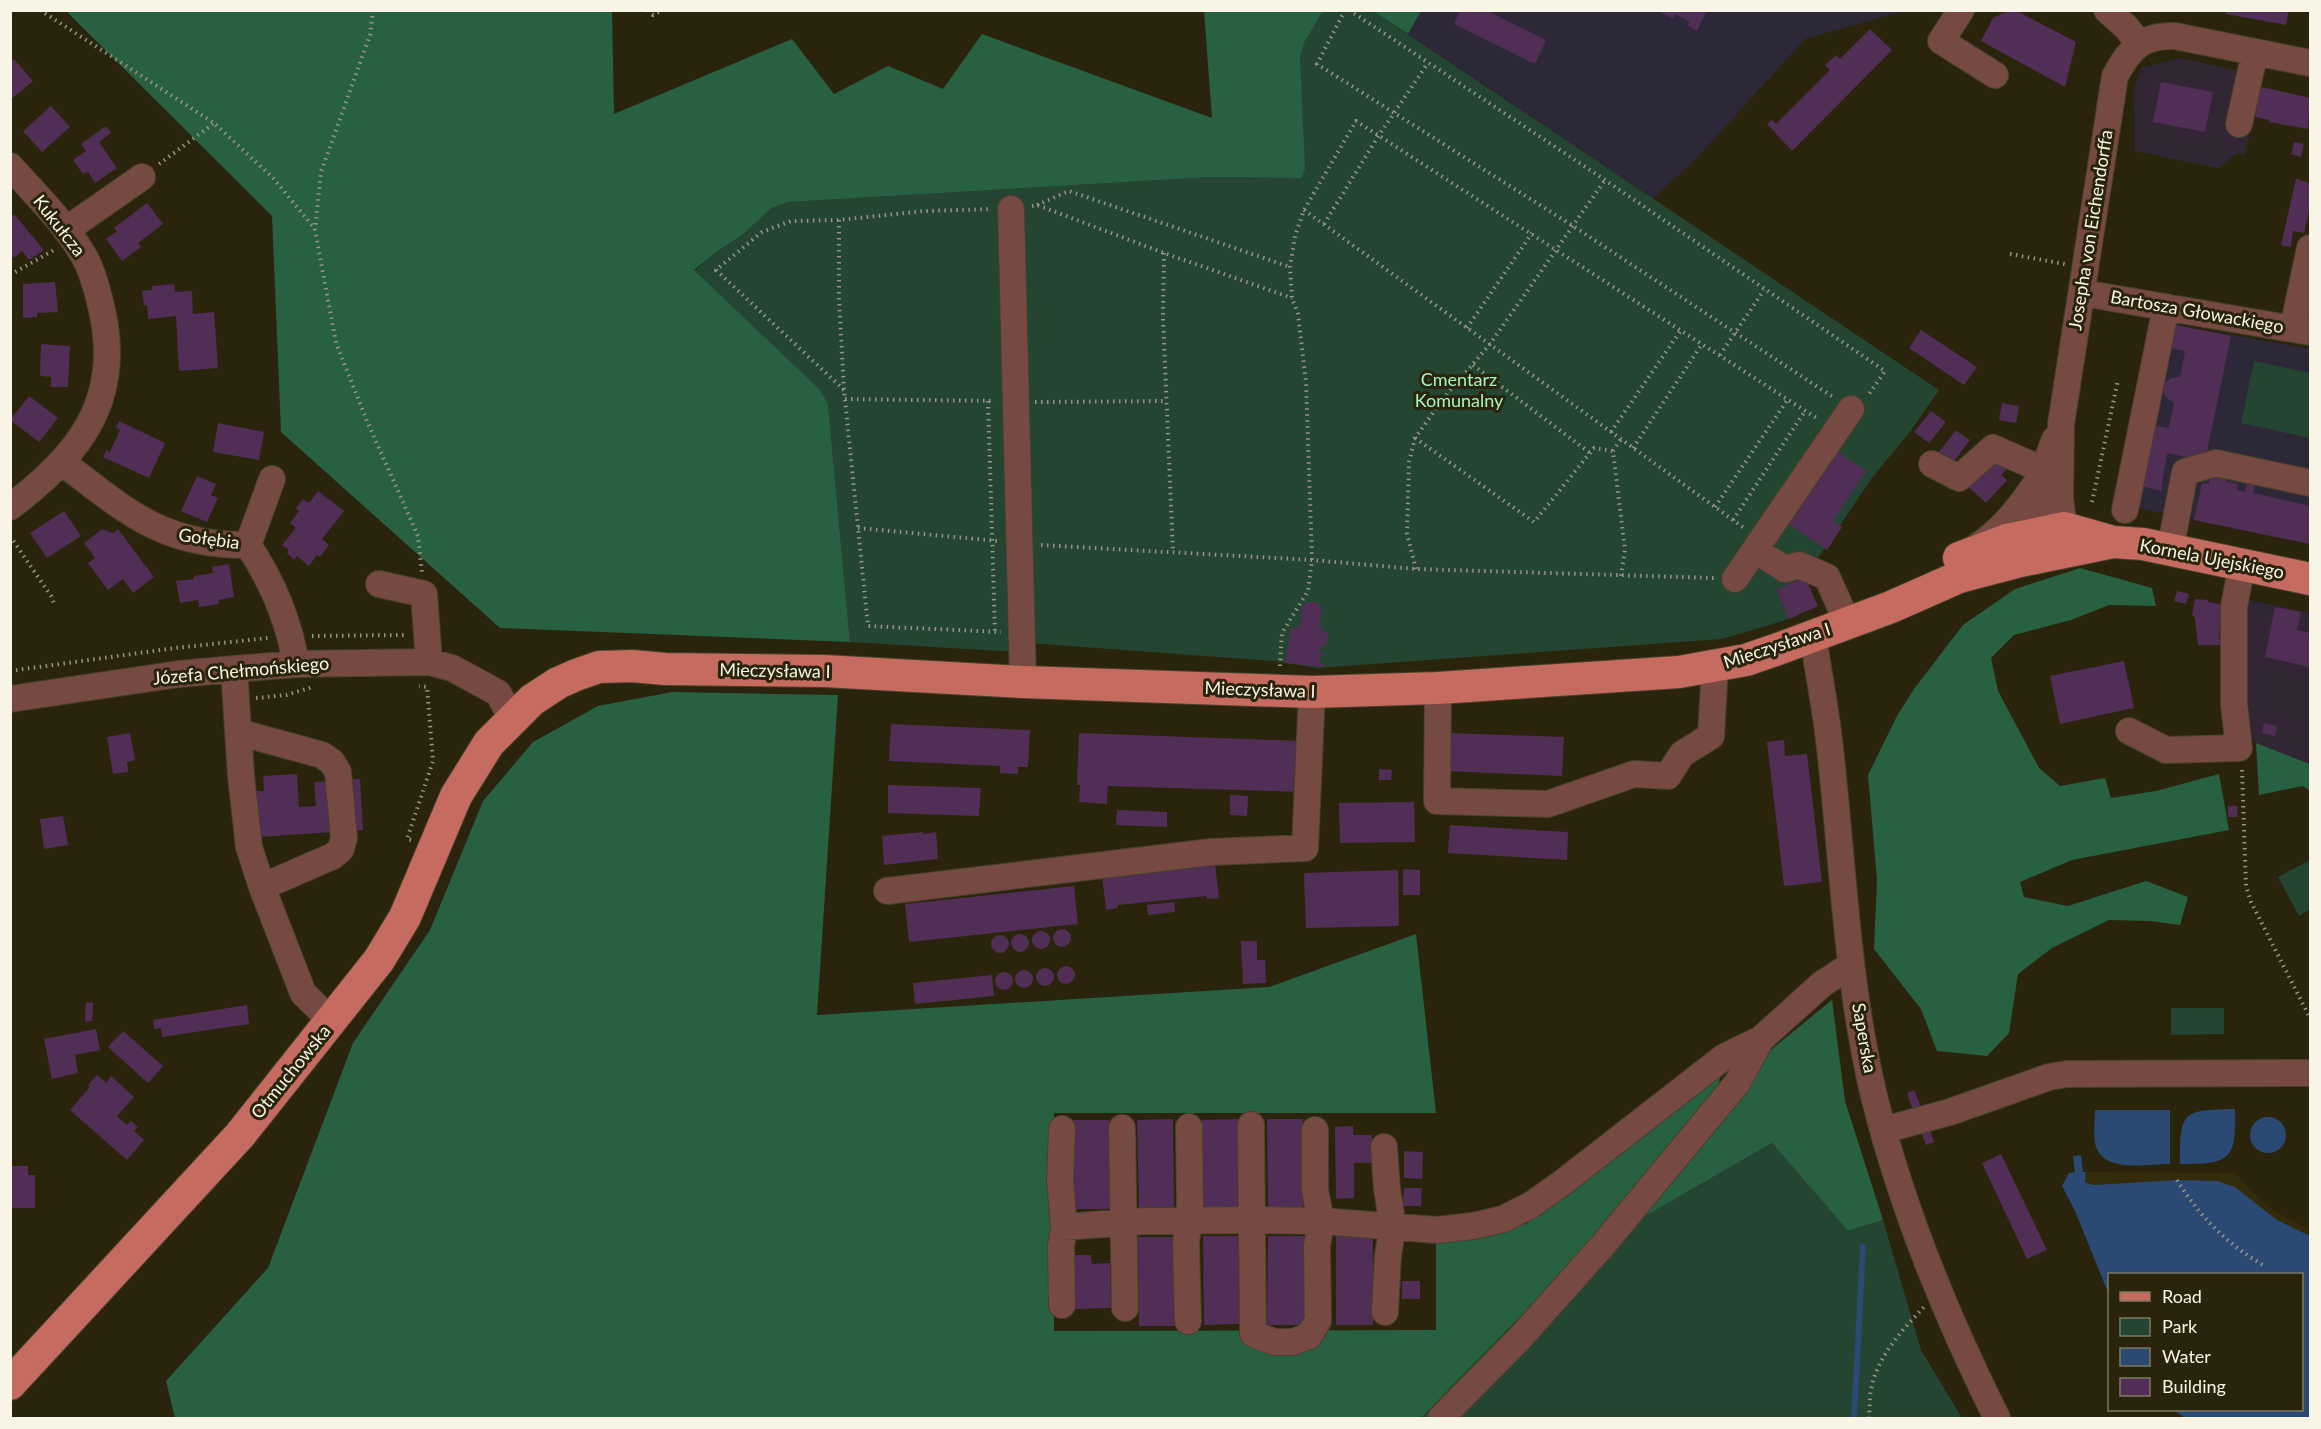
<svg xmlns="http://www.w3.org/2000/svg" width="2321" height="1429" font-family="Lato,sans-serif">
	<rect width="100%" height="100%" fill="#2a240c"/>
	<!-- commercial -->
	<path fill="#322634" d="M 2180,58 L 2262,76 L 2245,155 L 2237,153 L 2218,168 L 2135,151 L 2134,88 L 2142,68 Z
		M 2244,599 L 2310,613 L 2310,764 L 2256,743 L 2245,727 Z"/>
	<!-- education -->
	<path fill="#2d2838" d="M 1421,10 L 1904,11 L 1805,39 L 1692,163 L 1653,198 L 1408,34 Z
		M 2171,324 L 2310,349 L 2310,544 L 2118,504 Z"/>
	<!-- green -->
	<path fill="#234531" d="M 1323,11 L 1373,11 L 1939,390 L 1912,429 L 1872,478 L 1805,577 L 1776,590 L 1789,619 L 1722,639 L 1318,668 L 1273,661 L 1029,643 L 1017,652 L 850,642 L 828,404 L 694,271 L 719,250 L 741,236 L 772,208 L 789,202 L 1211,177 L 1301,178 L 1300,57 L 1304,43 Z
		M 2254,361 L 2310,373 L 2310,438 L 2241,423 Z
		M 2310,860 L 2310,909 L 2299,916 L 2278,877 Z
		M 2171,1008 L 2224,1008 L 2224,1034 L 2171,1035 Z
		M 1772,1143 L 1848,1231 L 1883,1220 L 1921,1350 L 1962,1418 L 1421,1418 L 1586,1249 Z"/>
	<!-- forest -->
	<path fill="#286042" d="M 66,11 L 612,11 L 614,114 L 792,39 L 834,94 L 888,66 L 943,89 L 982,34 L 1212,118 L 1204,11 L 1323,11 L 1304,43 L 1300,57 L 1305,169 L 1301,178 L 1211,177 L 789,202 L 772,208 L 741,236 L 719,250 L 694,270 L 819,389 L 828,404 L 850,642 L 500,628 L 281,432 L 272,216 Z
		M 1373,11 L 1421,11 L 1408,34 Z
		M 2080,568 L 2152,588 L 2156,606 L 2109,605 L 2071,620 L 2014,635 L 1991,658 L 1998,691 L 2039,768 L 2060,786 L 2105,778 L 2111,798 L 2156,791 L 2219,774 L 2229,830 L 2072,860 L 2020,882 L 2024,897 L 2068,906 L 2146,881 L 2188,897 L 2180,925 L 2150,921 L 2109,920 L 2052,948 L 2018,974 L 2009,1033 L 1987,1056 L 1937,1051 L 1921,1009 L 1874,949 L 1877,880 L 1868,775 L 1897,716 L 1914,689 L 1963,625 L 2015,589 Z
		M 672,692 L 838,695 L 817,1015 L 1269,987 L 1416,934 L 1436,1113 L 1054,1113 L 1054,1331 L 1436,1330 L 1436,1240 L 1526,1224 L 1720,1074 L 1718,1092 L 1586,1249 L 1421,1418 L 175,1418 L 166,1381 L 268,1268 L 353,1043 L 430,930 L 483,801 L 533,742 L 598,706 Z
		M 2256,743 L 2310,764 L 2310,791 L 2303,786 L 2259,795 Z
		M 1832,1000 L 1845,1101 L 1883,1220 L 1848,1231 L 1772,1143 L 1631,1224 L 1767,1053 Z"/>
	<!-- sand -->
	<path fill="#332b0a" d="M 2086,1172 L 2235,1173 C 2257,1198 2279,1218 2310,1229 L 2310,1236 L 2277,1220 L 2235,1187 L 2218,1181 L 2177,1180 L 2093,1185 L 2085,1182 Z"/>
	<!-- water -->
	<path fill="#2b4a73" d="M 2235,1109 C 2236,1160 2231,1164 2180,1164 C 2180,1111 2182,1110 2235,1109 Z
		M 2095,1110 L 2170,1110 L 2170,1164 C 2147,1164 2101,1174 2095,1143 C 2093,1133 2095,1121 2095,1110 Z
		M2250 1135a18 18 0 1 1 36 0a18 18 0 1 1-36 0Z
		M 2081,1155 L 2083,1172 L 2086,1172 L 2085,1182 L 2093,1185 L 2177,1180 L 2218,1181 L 2235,1187 L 2277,1220 L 2310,1236 L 2310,1418 L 2185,1418 L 2174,1410 L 2302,1410 L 2302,1274 L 2110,1274 L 2109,1295 L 2075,1211 L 2062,1186 L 2069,1173 L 2075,1172 L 2073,1156 Z"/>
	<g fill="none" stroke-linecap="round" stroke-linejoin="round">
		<!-- stream -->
		<path stroke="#2b4a73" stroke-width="6" d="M 1854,1418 L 1863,1246"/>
	</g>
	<!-- building -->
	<path fill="#512e55" d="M 1460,10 L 1490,10 L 1489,12 L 1546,40 L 1535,64 L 1454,24 Z
		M 1656,10 L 1707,10 L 1697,31 L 1688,26 L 1690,22 L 1675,14 L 1673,19 Z
		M 2010,10 L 2015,10 L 2076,42 L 2065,87 L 1981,41 L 1993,18 Z
		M 2227,10 L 2289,10 L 2286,25 L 2226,14 Z
		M 1870,29 L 1892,50 L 1792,151 L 1767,124 L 1772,120 L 1776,124 L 1830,70 L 1825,65 L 1836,55 L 1840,59 Z
		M 14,59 L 33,81 L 10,100 L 10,62 Z
		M 2161,82 L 2213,92 L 2205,132 L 2153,122 Z
		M 2261,87 L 2310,98 L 2308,129 L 2269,122 L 2269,120 L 2255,117 Z
		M 51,106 L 70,127 L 42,152 L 23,131 Z
		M 106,126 L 111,133 L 99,142 L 117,168 L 95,183 L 88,172 L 83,174 L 73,160 L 86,151 L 81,144 Z
		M 2294,142 L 2304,144 L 2301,157 L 2291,154 Z
		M 2296,179 L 2310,183 L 2310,207 L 2304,233 L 2293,231 L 2291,247 L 2281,245 Z
		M 147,203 L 163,224 L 138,243 L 141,247 L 122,261 L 106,239 L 117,231 L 114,228 Z
		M 14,214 L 44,250 L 29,260 L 22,251 L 14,258 L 10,254 L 10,215 L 12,217 Z
		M 55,282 L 58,312 L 37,313 L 37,317 L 23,318 L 23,284 Z
		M 174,284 L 175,292 L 192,291 L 193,314 L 214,312 L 218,368 L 179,371 L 176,316 L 148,319 L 147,305 L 144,306 L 142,291 L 152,290 L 152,286 Z
		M 2171,324 L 2231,336 L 2205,461 L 2167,453 L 2161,491 L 2137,485 L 2150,425 L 2169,428 L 2174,403 L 2168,399 L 2163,393 L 2159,392 L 2161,381 L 2166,382 L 2172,378 L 2180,377 L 2185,351 L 2166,347 Z
		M 1921,330 L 1977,367 L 1964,385 L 1909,348 Z
		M 41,344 L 70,346 L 68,387 L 51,387 L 51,377 L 40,376 Z
		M 29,396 L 58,418 L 39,442 L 10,420 Z
		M 2002,403 L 2019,406 L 2016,423 L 1999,420 Z
		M 1931,411 L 1946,422 L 1929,443 L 1914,432 Z
		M 119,421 L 165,443 L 149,478 L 103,457 L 106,450 L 110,452 L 120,430 L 116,428 Z
		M 218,423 L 264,432 L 259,460 L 213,452 Z
		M 1956,430 L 1970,440 L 1953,463 L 1939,452 Z
		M 1838,452 L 1866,471 L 1833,521 L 1842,527 L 1827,550 L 1787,523 Z
		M 1997,460 L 2007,469 L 2001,475 L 2007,480 L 1986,503 L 1965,484 Z
		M 2212,470 L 2228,474 L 2226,481 L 2238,484 L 2237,490 L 2245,492 L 2248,479 L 2256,481 L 2253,493 L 2310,506 L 2310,544 L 2194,520 L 2202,483 L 2209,484 Z
		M 197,476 L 216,484 L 211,495 L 218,498 L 207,522 L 181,511 Z
		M 318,491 L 344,511 L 322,539 L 329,545 L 320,557 L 317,555 L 309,566 L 297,556 L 294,560 L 287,553 L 289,550 L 282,545 L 296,528 L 290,523 L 299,511 L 296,508 L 303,499 L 309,503 Z
		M 64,511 L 81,536 L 47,558 L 30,533 Z
		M 102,529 L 113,533 L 118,529 L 154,577 L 133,593 L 123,579 L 108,590 L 88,563 L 95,558 L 84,543 Z
		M 229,564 L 234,597 L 218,600 L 219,604 L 199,607 L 198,600 L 180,603 L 176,581 L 194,579 L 194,576 L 213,573 L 212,567 Z
		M 1805,577 L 1818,606 L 1789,619 L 1776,590 Z
		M 2177,591 L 2189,594 L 2186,604 L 2174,601 Z
		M 2195,599 L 2208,600 L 2208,602 L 2222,605 L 2219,636 L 2221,645 L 2198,645 L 2195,618 L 2192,615 Z
		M 1306,602 L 1318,603 L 1322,613 L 1319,622 L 1323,631 L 1328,632 L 1326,646 L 1321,645 L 1320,653 L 1326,654 L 1325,656 L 1320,656 L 1319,664 L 1324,664 L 1324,667 L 1285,663 L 1291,628 L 1296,629 L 1302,620 L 1301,611 Z
		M 2275,607 L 2301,612 L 2297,630 L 2310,633 L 2310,667 L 2265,657 Z
		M 2124,661 L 2134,708 L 2060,724 L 2050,676 Z
		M 2264,723 L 2277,726 L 2275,736 L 2262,733 Z
		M 891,724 L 1030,730 L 1028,767 L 1018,767 L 1018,774 L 1000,773 L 1000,766 L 889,761 Z
		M 130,733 L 135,760 L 127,762 L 128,772 L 113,774 L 107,737 Z
		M 1079,733 L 1303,741 L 1302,792 L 1108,786 L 1107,804 L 1079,802 L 1080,785 L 1077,785 Z
		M 1448,733 L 1564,737 L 1562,776 L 1446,771 Z
		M 1784,740 L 1785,756 L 1807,754 L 1822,882 L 1784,886 L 1767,742 Z
		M 1379,769 L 1392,770 L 1391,780 L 1379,780 Z
		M 297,774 L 299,807 L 316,806 L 314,782 L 360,779 L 363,830 L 259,837 L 256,791 L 264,791 L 263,776 Z
		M 888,785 L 981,788 L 979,816 L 888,813 Z
		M 1230,795 L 1248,796 L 1247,816 L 1230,815 Z
		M 1414,802 L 1415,842 L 1340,843 L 1339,803 Z
		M 2228,806 L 2238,806 L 2237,817 L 2228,817 Z
		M 1117,810 L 1167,812 L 1167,827 L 1116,825 Z
		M 63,816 L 68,845 L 44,849 L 40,819 Z
		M 1450,825 L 1568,832 L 1567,860 L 1448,853 Z
		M 923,832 L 923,834 L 936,832 L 938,859 L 884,865 L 882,836 Z
		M 1215,863 L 1219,898 L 1207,899 L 1206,896 L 1118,905 L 1118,908 L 1106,910 L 1102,875 Z
		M 1403,869 L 1420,870 L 1420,895 L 1403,895 Z
		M 1398,870 L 1399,926 L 1306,928 L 1304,873 Z
		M 1074,886 L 1078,924 L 909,942 L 905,904 Z
		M 1174,902 L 1175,912 L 1148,915 L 1147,905 Z
		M1053 938a9 9 0 1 1 18 0a9 9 0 1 1-18 0Z
		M1032 940a9 9 0 1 1 18 0a9 9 0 1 1-18 0Z
		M1011 943a9 9 0 1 1 18 0a9 9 0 1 1-18 0Z
		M991 944a9 9 0 1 1 18 0a9 9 0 1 1-18 0Z
		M 1241,941 L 1257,941 L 1257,960 L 1265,960 L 1266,983 L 1243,984 Z
		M1057 975a9 9 0 1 1 18 0a9 9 0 1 1-18 0Z
		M1036 977a9 9 0 1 1 18 0a9 9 0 1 1-18 0Z
		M1015 979a9 9 0 1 1 18 0a9 9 0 1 1-18 0Z
		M995 981a9 9 0 1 1 18 0a9 9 0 1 1-18 0Z
		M 992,975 L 994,996 L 915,1004 L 913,983 Z
		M 86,1002 L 93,1003 L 92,1021 L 85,1022 Z
		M 247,1005 L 249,1024 L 162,1037 L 161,1028 L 154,1029 L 153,1020 Z
		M 96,1029 L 100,1050 L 75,1055 L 78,1073 L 52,1079 L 44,1039 Z
		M 123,1031 L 163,1066 L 148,1083 L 108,1047 Z
		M 97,1075 L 106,1083 L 111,1076 L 134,1097 L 117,1116 L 127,1125 L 131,1121 L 138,1127 L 134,1131 L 144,1140 L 127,1160 L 70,1110 L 90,1087 L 88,1085 Z
		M 1914,1090 L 1921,1107 L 1913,1110 L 1907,1093 Z
		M 1173,1119 L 1174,1208 L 1139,1209 L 1137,1120 Z
		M 1238,1119 L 1239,1208 L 1203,1208 L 1202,1120 Z
		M 1267,1119 L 1303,1119 L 1303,1207 L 1268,1207 Z
		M 1073,1120 L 1109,1120 L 1110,1209 L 1074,1209 Z
		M 1353,1126 L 1353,1135 L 1372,1135 L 1372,1163 L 1354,1163 L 1354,1198 L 1336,1199 L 1335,1127 Z
		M 1929,1128 L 1934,1142 L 1926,1145 L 1921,1131 Z
		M 1404,1151 L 1423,1152 L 1422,1179 L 1404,1178 Z
		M 2001,1154 L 2047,1250 L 2027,1259 L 1982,1163 Z
		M 10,1166 L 28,1166 L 28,1175 L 35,1175 L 35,1208 L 10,1208 Z
		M 1404,1188 L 1422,1188 L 1421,1206 L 1403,1206 Z
		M 1336,1235 L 1373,1236 L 1373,1325 L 1336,1325 Z
		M 1203,1236 L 1239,1236 L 1240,1324 L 1204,1325 Z
		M 1268,1236 L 1304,1236 L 1304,1325 L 1267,1325 Z
		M 1138,1237 L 1175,1237 L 1176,1326 L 1139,1326 Z
		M 1073,1255 L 1091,1255 L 1092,1264 L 1110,1263 L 1111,1308 L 1075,1309 Z
		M 1402,1281 L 1420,1281 L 1420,1299 L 1402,1299 Z"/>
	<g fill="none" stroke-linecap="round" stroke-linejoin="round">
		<!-- minor casing -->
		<g stroke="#47412b" stroke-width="28">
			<path id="minor" d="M 1961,10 L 1941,41 L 1995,75
				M 2107,10 L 2126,27 L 2139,43
				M 2239,124 L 2255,52
				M 10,166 C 36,195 66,224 85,258 C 94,275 99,296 103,315 C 121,403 77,457 10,507
				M 1011,209 L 1023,682
				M 66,230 L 142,177
				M 2083,293 L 2310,332
				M 2293,328 L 2310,248
				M 63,463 C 126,511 163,546 248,545 C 272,581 289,621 296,664
				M 1932,464 L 1959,478 L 1993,448 L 2043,470
				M 2125,510 L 2166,307
				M 248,545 L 272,479
				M 1978,546 C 2005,528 2022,504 2040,478
				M 2057,546 L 2064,528 L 2060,498 L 2061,424 L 2115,76 C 2130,48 2142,35 2175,36 L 2310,63
				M 2052,549 C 2029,503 2038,484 2055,439
				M 1755,550 L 1785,569 L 1799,565 L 1827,577 L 1847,622
				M 2170,550 L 2185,472 L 2216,463 L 2310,483
				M 1735,579 L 1851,409
				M 379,584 L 424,594 L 429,662
				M 1813,636 C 1818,671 1825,705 1829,740 C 1843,858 1846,979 1874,1096 C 1901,1205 1947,1318 1997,1418
				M 234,669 L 241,776 L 249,847 L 262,887 L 303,993 L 332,1022
				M 1438,688 L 1437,801 L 1548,804 L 1634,774 L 1668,776 L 1682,754 L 1711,736 L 1715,666
				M 10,699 L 179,674 L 234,669 L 296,664 L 429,662 L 452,668 L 498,693 L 513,720
				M 2129,731 L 2166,750 L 2239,748 L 2234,704 L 2234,607 L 2242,564
				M 238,732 L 322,755 L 332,762 L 338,772 L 344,838 L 341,849 L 333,856 L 262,887
				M 887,891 L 1211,852 L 1305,848 L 1312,692
				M 1251,1125 L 1253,1334 L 1274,1342 L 1293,1342 L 1309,1336 L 1318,1321 L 1317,1246 L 1321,1221 L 1315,1190 L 1315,1130
				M 1122,1128 L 1125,1308
				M 1062,1129 L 1060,1180 L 1064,1227 L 1061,1246 L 1062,1305
				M 1884,1130 L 1950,1112 L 2049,1077 L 2067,1074 L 2310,1073
				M 1384,1147 L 1387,1189 L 1393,1226 L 1388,1255 L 1385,1312
				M 1064,1227 L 1145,1221 L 1253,1220 L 1321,1221 L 1437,1230 L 1473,1226 L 1503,1219 L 1531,1205 L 1562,1183 L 1724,1057 L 1761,1039
				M 1188,1321 L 1186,1244 L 1190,1204 L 1189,1127
				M 1441,1418 L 1520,1338 L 1603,1245 L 1738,1082 L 1761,1039 L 1822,984 L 1851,965"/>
		</g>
		<!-- major casing -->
		<g stroke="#47412b" stroke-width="34">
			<path id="major" d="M 1959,558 L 2007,540 L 2064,528 L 2113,542 L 2143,544 L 2310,579
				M 10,1384 L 240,1135 L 379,960 L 405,917 L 456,796 L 489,743 L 532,700 L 558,683 L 576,675 L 599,667 L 632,666 L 665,669 L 824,671 L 1023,682 L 1312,692 L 1438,688 L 1679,672 L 1746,660 L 1778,649 L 1891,607 L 1959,577 L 2020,561 L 2113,542"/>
		</g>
		<!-- path -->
		<path stroke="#999582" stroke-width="4" stroke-dasharray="1.5 4.5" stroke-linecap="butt" d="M 40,10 L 214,123 L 273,178 L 315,229
			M 373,10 L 370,35 L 321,172 L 315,230 L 336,343 L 367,421 L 418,536 L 422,573
			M 648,10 L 653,15 L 663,10
			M 1345,10 L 1317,64 L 1573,226 L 1833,397
			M 1349,10 L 1605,180 L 1885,371 L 1867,397
			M 159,164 L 213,124
			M 1037,205 L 1069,191 L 1290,267
			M 1032,206 L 1037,205 L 1164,253 L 1292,298
			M 1304,210 L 1744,528
			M 839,220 L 839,298 L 844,390 L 868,626 L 1001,632
			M 1324,224 L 1379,135 L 1428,63
			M 1164,253 L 1163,318 L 1173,552
			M 2010,254 L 2065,264
			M 10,275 L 54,250
			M 1467,328 L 1532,233
			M 1720,355 L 1764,290
			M 1473,365 L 1590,453
			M 844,390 L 716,270 L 762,232 L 791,221 L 839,220 L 924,211 L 992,209
			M 845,399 L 995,401
			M 988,401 L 995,632
			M 1035,402 L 1166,401
			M 1611,432 L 1681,330
			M 1415,438 L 1534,522 L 1594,448 L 1613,451
			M 1633,448 L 1702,344
			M 2092,502 L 2118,380
			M 1715,507 L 1788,399
			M 1733,520 L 1805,411
			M 858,528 L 998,541
			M 10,536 L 51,596 L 55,606
			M 1041,545 L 1312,560 L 1416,569 L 1714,578
			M 1416,569 L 1407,534 L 1409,462 L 1415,438 L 1443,399 L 1490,344 L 1605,180
			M 1621,576 L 1625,550 L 1613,451 L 1621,439
			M 312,636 L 406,635
			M 1280,666 L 1282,633 L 1308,591 L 1312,560 L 1306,382 L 1298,314 L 1292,298 L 1290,267 L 1295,236 L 1304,210 L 1356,121 L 1818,419
			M 10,671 L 175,648 L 268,638
			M 256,698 L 286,695 L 313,687
			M 2242,770 L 2246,886 L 2251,902 L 2310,1018
			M 411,840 L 407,839 L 433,761 L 427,687 L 419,686
			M 2177,1180 C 2199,1216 2227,1244 2263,1265
			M 1869,1418 C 1870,1408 1869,1396 1872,1385 C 1879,1355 1903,1329 1924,1307"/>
		<!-- minor -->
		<use href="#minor" stroke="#764943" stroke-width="26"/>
		<!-- major -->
		<use href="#major" stroke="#c66b5f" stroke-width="32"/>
	</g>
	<g text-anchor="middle" stroke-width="6" stroke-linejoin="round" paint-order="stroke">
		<!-- street labels -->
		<g font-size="18" fill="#f8f5e6" stroke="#2a240c">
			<text transform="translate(59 226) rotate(52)" y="6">Kukułcza</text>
			<text transform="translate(2091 230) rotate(-81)" y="6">Josepha von Eichendorffa</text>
			<text transform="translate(2197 312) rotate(10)" y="6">Bartosza Głowackiego</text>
			<text transform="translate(209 539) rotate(8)" y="6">Gołębia</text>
			<text transform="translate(2212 559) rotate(11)" y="6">Kornela Ujejskiego</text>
			<text transform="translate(1777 646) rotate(-18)" y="6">Mieczysława I</text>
			<text transform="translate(241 671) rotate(-5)" y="6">Józefa Chełmońskiego</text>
			<text transform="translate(775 671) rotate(1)" y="6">Mieczysława I</text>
			<text transform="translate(1260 690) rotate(2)" y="6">Mieczysława I</text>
			<text transform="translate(1864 1038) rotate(80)" y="6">Saperska</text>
			<text transform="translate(291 1072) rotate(-51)" y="6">Otmuchowska</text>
		</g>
		<!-- park labels -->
		<g font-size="18" fill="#a1f6c3" stroke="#2a240c">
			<text x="1459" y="386">Cmentarz<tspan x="1459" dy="21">Komunalny</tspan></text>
		</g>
	</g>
	<!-- border -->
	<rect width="2321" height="1429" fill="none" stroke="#f8f5e6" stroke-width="24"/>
	<!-- legend -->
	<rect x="2108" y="1273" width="195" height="138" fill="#2a240c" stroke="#7c7863" stroke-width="1.5"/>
	<rect x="2120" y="1292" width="30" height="9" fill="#c66b5f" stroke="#7c7863" stroke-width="1.5"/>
	<text x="2162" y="1303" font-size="18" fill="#f8f5e6">Road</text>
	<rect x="2120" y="1318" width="30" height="18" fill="#234531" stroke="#7c7863" stroke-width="1.5"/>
	<text x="2162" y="1333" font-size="18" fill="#f8f5e6">Park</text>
	<rect x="2120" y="1348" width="30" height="18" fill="#2b4a73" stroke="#7c7863" stroke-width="1.5"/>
	<text x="2162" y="1363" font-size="18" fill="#f8f5e6">Water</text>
	<rect x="2120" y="1378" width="30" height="18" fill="#512e55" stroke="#7c7863" stroke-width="1.5"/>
	<text x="2162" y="1393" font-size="18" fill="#f8f5e6">Building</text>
</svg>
